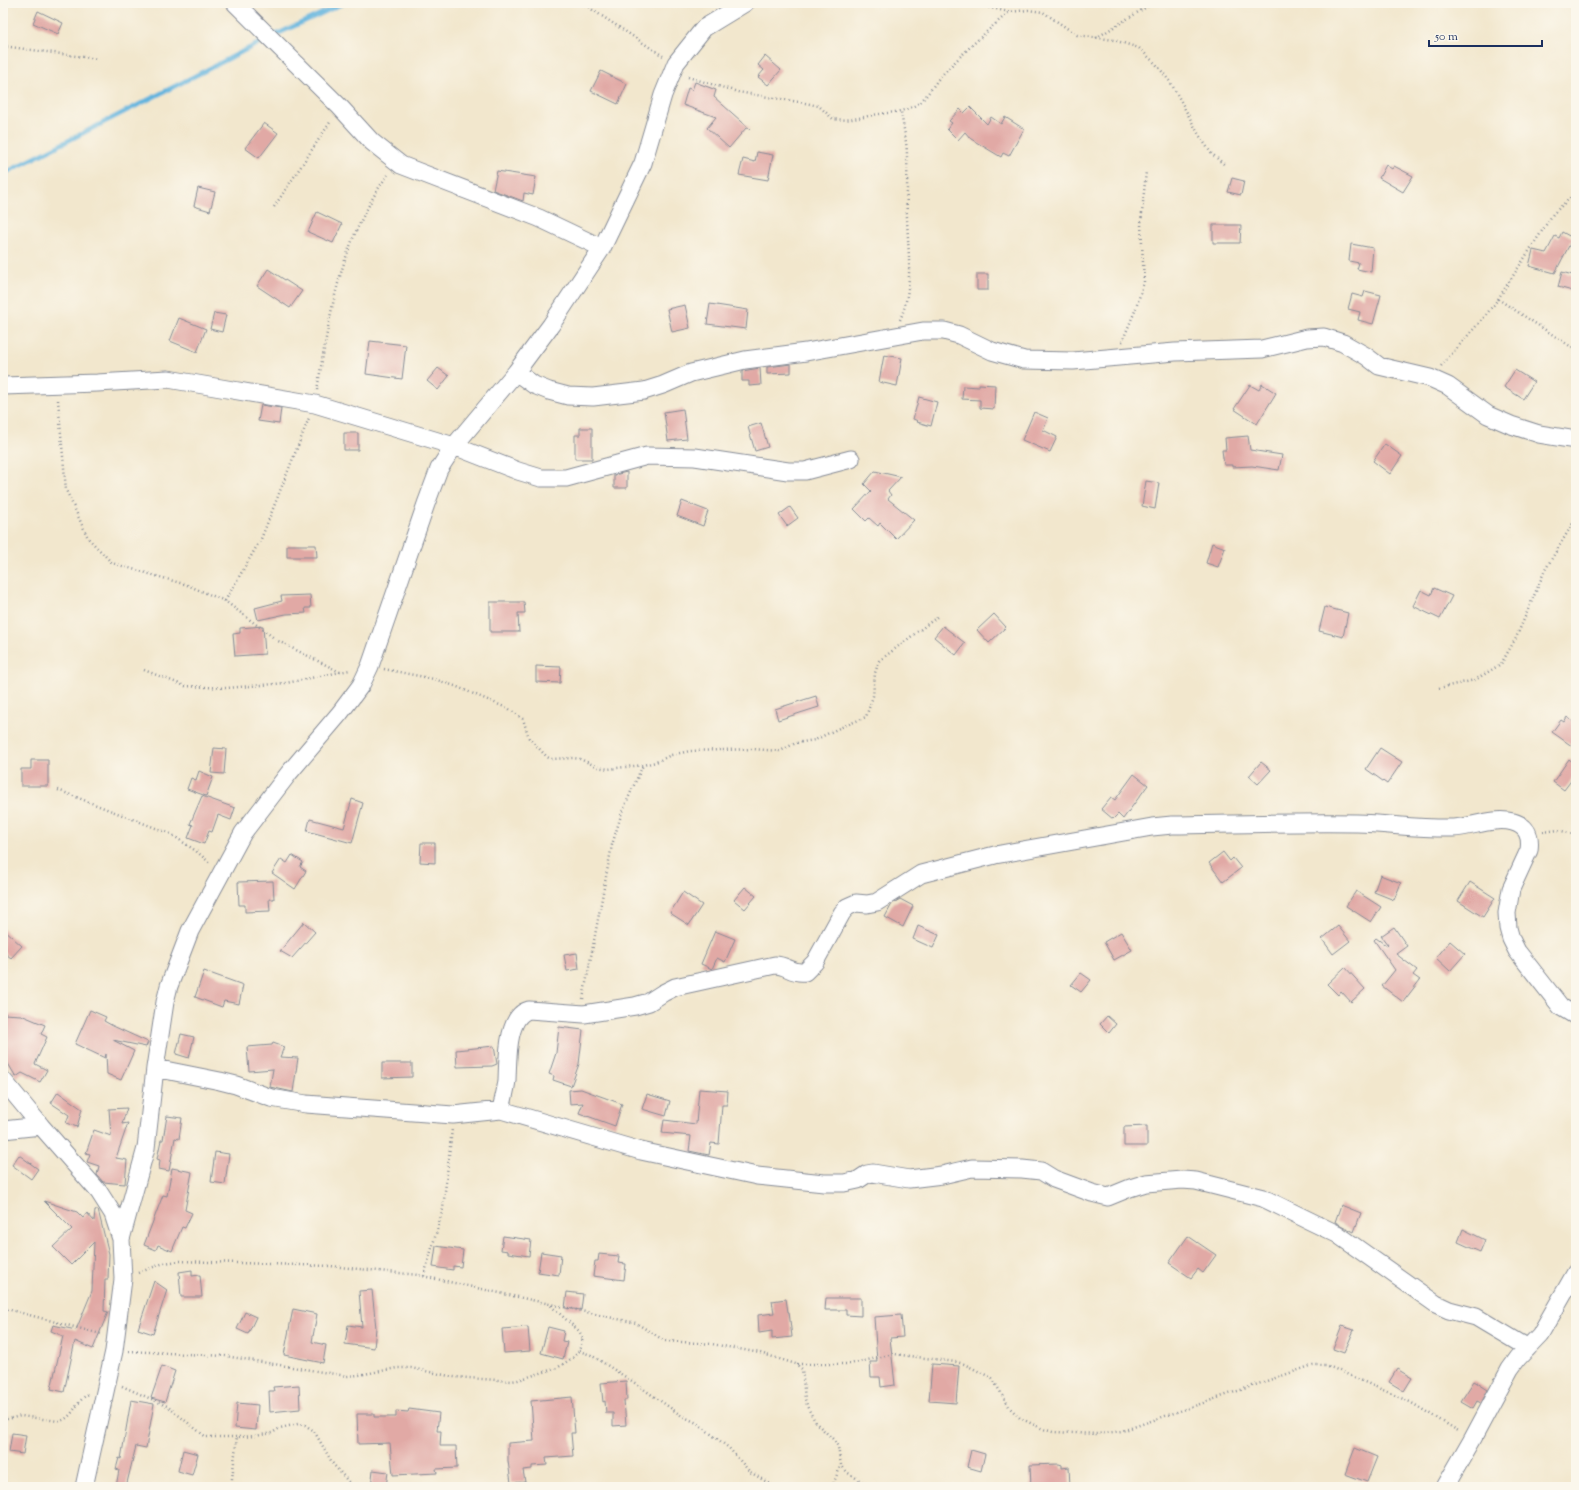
<svg xmlns="http://www.w3.org/2000/svg" width="1579" height="1490" font-family="'Sorts Mill Goudy',serif">
	<rect width="100%" height="100%" fill="#fbf7ec"/>
	<filter id="ink" filterUnits="userSpaceOnUse"><feTurbulence type="fractalNoise" baseFrequency=".025" numOctaves="2"/><feDisplacementMap in="SourceGraphic" scale="8" xChannelSelector="R" yChannelSelector="G"/><feConvolveMatrix kernelMatrix="1 2 1 2 8 2 1 2 1" color-interpolation-filters="sRGB"/></filter>
	<filter id="wash" filterUnits="userSpaceOnUse"><feTurbulence type="fractalNoise" baseFrequency=".012" numOctaves="4" result="noise"/><feDisplacementMap in="SourceGraphic" scale="16" xChannelSelector="R" yChannelSelector="G"/><feGaussianBlur stdDeviation="0.9" result="paint"/><feColorMatrix in="noise" values="0 0 0 0 0 0 0 0 0 0 0 0 0 0 0 0 0 1.4 0 .05"/><feComposite in="paint" operator="in"/></filter>
	<g filter="url(#wash)">
		<rect width="100%" height="100%" fill="#f2e7cd"/>
		<g fill="none" stroke-linecap="round" stroke-linejoin="round">
			<!-- stream -->
			<path stroke="#62b4de" stroke-width="4.5" d="M 273,36 L 344,3
				M 3,174 L 267,39"/>
		</g>
		<g id="blocks">
			<!-- building -->
			<path fill="#e1a9a5" d="M 38,11 L 63,23 L 58,34 L 33,23 Z
				M 765,56 L 781,70 L 768,85 L 758,77 L 764,70 L 758,65 Z
				M 601,71 L 627,84 L 618,104 L 591,91 Z
				M 695,82 L 716,90 L 714,97 L 750,129 L 746,128 L 729,148 L 707,128 L 716,117 L 683,105 L 688,88 L 692,90 Z
				M 970,107 L 987,124 L 991,117 L 1001,124 L 1005,117 L 1024,129 L 1009,156 L 1003,153 L 1001,157 L 971,139 L 965,132 L 958,140 L 947,129 L 952,123 L 949,121 L 960,109 L 964,113 Z
				M 264,123 L 278,133 L 259,158 L 245,148 Z
				M 757,152 L 773,155 L 768,180 L 739,175 L 743,159 L 755,162 Z
				M 1386,165 L 1392,169 L 1394,166 L 1413,176 L 1403,192 L 1379,178 Z
				M 497,171 L 536,177 L 533,195 L 524,193 L 523,201 L 493,190 Z
				M 1232,178 L 1244,181 L 1241,195 L 1228,192 Z
				M 198,188 L 215,192 L 210,211 L 194,206 Z
				M 317,212 L 342,224 L 333,243 L 308,232 Z
				M 1213,225 L 1241,225 L 1240,243 L 1213,243 Z
				M 1562,232 L 1573,238 L 1555,273 L 1529,266 L 1533,250 L 1546,253 L 1555,236 L 1559,238 Z
				M 1351,244 L 1373,248 L 1371,272 L 1357,269 L 1359,263 L 1349,261 Z
				M 268,269 L 302,291 L 290,308 L 257,286 Z
				M 1562,272 L 1576,276 L 1576,292 L 1558,287 Z
				M 977,274 L 988,274 L 988,290 L 977,290 Z
				M 1365,291 L 1381,295 L 1373,324 L 1358,320 L 1360,312 L 1348,309 L 1352,294 L 1363,297 Z
				M 710,304 L 748,310 L 746,329 L 707,324 Z
				M 685,305 L 690,328 L 672,332 L 667,309 Z
				M 214,313 L 226,315 L 222,332 L 210,329 Z
				M 179,318 L 206,329 L 197,352 L 170,341 Z
				M 370,341 L 406,345 L 402,379 L 366,374 Z
				M 884,355 L 902,358 L 897,386 L 879,382 Z
				M 791,364 L 791,373 L 767,374 L 767,367 Z
				M 438,368 L 449,376 L 438,390 L 427,381 Z
				M 760,368 L 761,385 L 749,386 L 749,381 L 742,381 L 742,371 Z
				M 1515,370 L 1534,382 L 1523,399 L 1504,387 Z
				M 979,384 L 995,385 L 994,409 L 980,408 L 980,400 L 962,399 L 963,386 L 979,387 Z
				M 1262,384 L 1276,393 L 1257,424 L 1234,409 L 1250,385 L 1259,390 Z
				M 919,397 L 937,402 L 931,426 L 917,422 L 918,421 L 913,419 Z
				M 261,405 L 281,408 L 279,424 L 258,421 Z
				M 683,409 L 687,439 L 668,441 L 664,412 Z
				M 1034,412 L 1048,418 L 1043,430 L 1057,437 L 1050,452 L 1022,440 Z
				M 761,423 L 768,447 L 755,451 L 748,427 Z
				M 580,428 L 592,428 L 592,459 L 575,459 L 575,435 L 580,435 Z
				M 344,433 L 358,433 L 358,450 L 344,450 Z
				M 1248,436 L 1250,450 L 1282,455 L 1279,470 L 1252,466 L 1232,467 L 1232,465 L 1224,465 L 1222,450 L 1226,450 L 1225,438 Z
				M 1385,444 L 1402,456 L 1390,474 L 1373,461 Z
				M 875,471 L 901,477 L 888,491 L 891,495 L 888,499 L 914,520 L 896,539 L 880,523 L 878,526 L 869,518 L 866,521 L 854,509 L 871,491 L 864,484 Z
				M 627,472 L 627,488 L 614,488 L 614,475 Z
				M 1146,481 L 1159,483 L 1155,509 L 1142,506 Z
				M 682,501 L 708,511 L 703,526 L 677,516 Z
				M 790,507 L 798,518 L 787,526 L 779,515 Z
				M 1212,543 L 1225,548 L 1218,567 L 1206,563 Z
				M 287,545 L 316,545 L 317,557 L 287,557 Z
				M 1434,588 L 1452,596 L 1440,619 L 1413,606 L 1421,590 L 1431,595 Z
				M 310,595 L 311,608 L 305,608 L 306,613 L 286,614 L 258,620 L 255,608 L 282,601 L 281,596 Z
				M 490,602 L 524,602 L 525,613 L 518,613 L 519,632 L 490,632 Z
				M 1325,607 L 1348,613 L 1343,637 L 1319,631 Z
				M 994,614 L 1006,627 L 989,643 L 977,630 Z
				M 263,626 L 265,654 L 235,656 L 233,634 L 240,633 L 240,628 Z
				M 943,626 L 965,643 L 956,655 L 934,637 Z
				M 536,666 L 561,667 L 560,683 L 536,682 Z
				M 816,696 L 819,707 L 778,720 L 775,709 Z
				M 1567,717 L 1576,724 L 1576,749 L 1552,732 L 1561,720 L 1564,722 Z
				M 214,748 L 226,749 L 224,774 L 211,773 Z
				M 1380,748 L 1402,762 L 1387,784 L 1366,769 Z
				M 1569,759 L 1576,765 L 1576,774 L 1564,790 L 1553,782 Z
				M 31,760 L 48,760 L 48,786 L 21,786 L 21,769 L 31,769 Z
				M 1261,762 L 1271,770 L 1258,784 L 1249,776 Z
				M 199,771 L 213,777 L 206,796 L 187,789 L 191,778 L 196,780 Z
				M 1134,774 L 1148,785 L 1123,819 L 1118,814 L 1113,819 L 1101,809 L 1111,797 L 1115,800 Z
				M 202,796 L 235,808 L 231,820 L 218,815 L 212,832 L 209,831 L 204,844 L 188,838 L 193,825 L 190,824 Z
				M 352,799 L 363,803 L 352,843 L 307,831 L 310,819 L 344,828 Z
				M 421,843 L 435,843 L 435,863 L 420,862 Z
				M 1223,852 L 1230,861 L 1233,858 L 1241,868 L 1223,882 L 1209,863 Z
				M 292,855 L 303,862 L 300,867 L 306,871 L 295,889 L 272,873 L 281,859 L 287,863 Z
				M 1380,875 L 1401,883 L 1394,900 L 1374,892 Z
				M 273,881 L 274,899 L 269,899 L 270,911 L 245,912 L 245,905 L 239,905 L 238,882 Z
				M 1470,882 L 1495,898 L 1483,917 L 1458,901 Z
				M 745,887 L 756,896 L 745,909 L 734,900 Z
				M 1356,891 L 1381,907 L 1371,922 L 1346,906 Z
				M 683,892 L 702,905 L 689,925 L 670,913 Z
				M 900,899 L 913,906 L 903,927 L 885,917 L 892,904 Z
				M 304,922 L 315,932 L 292,958 L 280,951 Z
				M 918,926 L 939,935 L 933,948 L 913,939 Z
				M 1338,926 L 1350,941 L 1333,954 L 1322,939 Z
				M 1394,927 L 1407,946 L 1396,954 L 1417,970 L 1413,975 L 1420,980 L 1403,1002 L 1382,986 L 1395,970 L 1374,940 L 1376,938 L 1387,946 L 1388,945 L 1381,936 Z
				M 3,929 L 22,946 L 11,958 L 3,952 Z
				M 715,931 L 735,939 L 725,962 L 717,958 L 712,969 L 701,964 Z
				M 1121,932 L 1132,950 L 1114,960 L 1104,942 Z
				M 1450,941 L 1465,954 L 1450,971 L 1436,958 Z
				M 577,953 L 579,969 L 567,971 L 564,955 Z
				M 1345,967 L 1365,989 L 1351,1002 L 1341,991 L 1338,995 L 1327,984 Z
				M 204,971 L 243,985 L 239,1004 L 224,1001 L 222,1007 L 195,997 Z
				M 1081,973 L 1091,980 L 1081,992 L 1071,985 Z
				M 90,1010 L 106,1017 L 104,1021 L 113,1026 L 148,1042 L 146,1047 L 113,1040 L 134,1051 L 121,1080 L 107,1074 L 106,1054 L 105,1058 L 75,1044 Z
				M 3,1014 L 21,1015 L 45,1025 L 41,1034 L 47,1037 L 35,1064 L 47,1070 L 40,1082 L 22,1073 L 16,1077 L 3,1055 Z
				M 1107,1016 L 1116,1024 L 1109,1033 L 1100,1024 Z
				M 559,1027 L 583,1030 L 579,1064 L 571,1086 L 553,1080 L 554,1076 L 549,1074 L 556,1053 Z
				M 181,1034 L 194,1037 L 189,1058 L 176,1054 Z
				M 273,1043 L 284,1047 L 280,1057 L 298,1058 L 293,1092 L 270,1087 L 273,1069 L 249,1071 L 247,1047 L 272,1045 Z
				M 494,1046 L 497,1064 L 492,1066 L 457,1067 L 456,1050 Z
				M 382,1063 L 412,1063 L 412,1077 L 382,1078 Z
				M 581,1089 L 622,1104 L 615,1126 L 579,1113 L 583,1103 L 570,1104 L 569,1090 Z
				M 699,1089 L 728,1091 L 727,1105 L 722,1105 L 719,1144 L 711,1143 L 709,1155 L 689,1151 L 691,1136 L 662,1133 L 664,1120 L 696,1124 Z
				M 58,1092 L 82,1109 L 77,1127 L 66,1123 L 69,1115 L 51,1103 Z
				M 647,1094 L 670,1101 L 666,1116 L 642,1109 Z
				M 127,1108 L 122,1124 L 128,1123 L 116,1158 L 127,1160 L 125,1184 L 103,1182 L 97,1175 L 99,1166 L 87,1162 L 90,1154 L 86,1153 L 94,1130 L 111,1136 L 109,1109 Z
				M 167,1116 L 182,1118 L 179,1139 L 175,1138 L 169,1171 L 159,1169 L 160,1160 L 157,1159 L 161,1140 L 163,1140 Z
				M 1147,1126 L 1147,1146 L 1124,1146 L 1124,1127 Z
				M 215,1152 L 229,1154 L 225,1184 L 211,1182 Z
				M 19,1155 L 38,1169 L 31,1179 L 12,1165 Z
				M 172,1168 L 192,1172 L 185,1210 L 192,1213 L 185,1228 L 182,1227 L 172,1251 L 158,1245 L 156,1250 L 144,1245 L 163,1195 L 167,1196 Z
				M 44,1201 L 77,1212 L 83,1218 L 87,1213 L 94,1221 L 95,1210 L 98,1210 L 109,1254 L 108,1279 L 105,1279 L 104,1311 L 108,1312 L 93,1349 L 75,1341 L 64,1392 L 51,1389 L 63,1336 L 51,1331 L 53,1325 L 76,1330 L 92,1291 L 94,1242 L 71,1265 L 53,1247 L 72,1229 Z
				M 1341,1205 L 1361,1213 L 1354,1232 L 1335,1222 Z
				M 1463,1229 L 1485,1240 L 1480,1252 L 1458,1242 Z
				M 503,1236 L 531,1240 L 529,1256 L 508,1253 L 508,1251 L 501,1250 Z
				M 1188,1236 L 1216,1255 L 1203,1273 L 1198,1269 L 1191,1278 L 1169,1263 Z
				M 436,1246 L 463,1250 L 461,1267 L 453,1266 L 453,1270 L 433,1267 Z
				M 541,1252 L 561,1255 L 559,1275 L 538,1272 Z
				M 599,1254 L 619,1256 L 618,1263 L 626,1264 L 624,1280 L 593,1276 L 595,1261 L 598,1261 Z
				M 192,1270 L 192,1276 L 200,1275 L 202,1297 L 181,1297 L 179,1272 Z
				M 154,1281 L 167,1290 L 153,1334 L 138,1329 Z
				M 372,1290 L 376,1328 L 374,1348 L 345,1344 L 348,1325 L 362,1327 L 359,1291 Z
				M 567,1292 L 583,1294 L 581,1310 L 565,1308 Z
				M 826,1298 L 861,1298 L 861,1316 L 846,1315 L 846,1310 L 825,1310 Z
				M 786,1299 L 788,1312 L 789,1312 L 792,1337 L 772,1339 L 772,1331 L 759,1333 L 758,1315 L 774,1313 L 772,1301 Z
				M 293,1309 L 317,1314 L 312,1342 L 326,1345 L 323,1363 L 284,1355 Z
				M 245,1312 L 256,1317 L 248,1334 L 237,1329 Z
				M 901,1315 L 903,1337 L 890,1338 L 895,1385 L 881,1387 L 880,1377 L 871,1377 L 870,1362 L 877,1362 L 874,1317 Z
				M 1342,1326 L 1354,1330 L 1344,1353 L 1333,1349 Z
				M 528,1327 L 530,1351 L 504,1353 L 502,1329 Z
				M 548,1327 L 564,1331 L 562,1341 L 567,1342 L 563,1359 L 541,1353 Z
				M 932,1364 L 959,1366 L 956,1403 L 929,1401 Z
				M 162,1366 L 175,1371 L 165,1402 L 151,1398 Z
				M 1397,1369 L 1412,1378 L 1404,1391 L 1389,1382 Z
				M 626,1381 L 627,1400 L 624,1400 L 626,1425 L 613,1426 L 613,1413 L 606,1413 L 605,1401 L 603,1402 L 601,1383 Z
				M 1474,1381 L 1488,1390 L 1481,1403 L 1477,1401 L 1473,1408 L 1461,1401 Z
				M 299,1385 L 300,1409 L 270,1412 L 269,1391 L 274,1391 L 273,1387 Z
				M 572,1397 L 575,1433 L 571,1433 L 573,1456 L 546,1458 L 547,1465 L 532,1466 L 532,1469 L 523,1470 L 525,1482 L 511,1483 L 508,1461 L 508,1443 L 534,1441 L 531,1401 Z
				M 131,1400 L 154,1404 L 146,1448 L 136,1446 L 126,1487 L 116,1487 L 119,1470 L 116,1469 L 119,1458 L 121,1459 Z
				M 237,1403 L 258,1405 L 256,1430 L 235,1428 Z
				M 409,1409 L 439,1413 L 437,1431 L 441,1431 L 440,1446 L 456,1446 L 457,1468 L 436,1469 L 437,1473 L 393,1475 L 390,1443 L 358,1444 L 357,1414 L 374,1414 L 374,1417 L 396,1417 L 396,1411 L 408,1412 Z
				M 12,1433 L 26,1435 L 23,1454 L 9,1452 Z
				M 1355,1448 L 1377,1457 L 1367,1482 L 1345,1474 Z
				M 183,1450 L 198,1454 L 192,1475 L 178,1471 Z
				M 971,1450 L 985,1454 L 981,1471 L 967,1467 Z
				M 1059,1464 L 1062,1465 L 1062,1468 L 1069,1467 L 1070,1487 L 1031,1487 L 1030,1465 Z
				M 373,1470 L 388,1472 L 386,1487 L 371,1487 Z"/>
		</g>
	</g>
	<g filter="url(#ink)">
		<use href="#blocks" fill-opacity="0" stroke="#868b96" stroke-width="1"/>
		<g fill="none" stroke-linecap="round" stroke-linejoin="round">
			<!-- minor casing -->
			<g stroke="#868b96" stroke-width="19">
				<path id="minor" d="M 235,3 L 340,107 L 372,142 L 401,165 L 539,218 L 602,248
					M 516,372 L 534,385 L 549,391 L 568,396 L 593,397 L 644,391 L 663,385 L 691,373 L 745,360 L 806,352 L 923,331 L 944,331 L 959,335 L 992,351 L 1024,360 L 1073,361 L 1175,352 L 1262,349 L 1307,338 L 1324,337 L 1343,343 L 1366,356 L 1379,366 L 1430,378 L 1448,386 L 1488,415 L 1511,425 L 1539,434 L 1576,440
					M 3,386 L 97,383 L 168,379 L 221,388 L 315,404 L 454,446 L 518,471 L 541,478 L 566,478 L 647,456 L 695,457 L 788,471 L 805,471 L 851,459
					M 155,1068 L 220,1081 L 236,1085 L 271,1098 L 306,1104 L 453,1115 L 501,1110 L 641,1151 L 757,1176 L 824,1183 L 844,1183 L 858,1180 L 867,1174 L 873,1173 L 909,1179 L 942,1175 L 972,1168 L 1022,1169 L 1041,1171 L 1054,1179 L 1092,1193 L 1108,1197 L 1130,1188 L 1146,1183 L 1182,1180 L 1196,1181 L 1263,1198 L 1310,1221 L 1337,1234 L 1436,1304 L 1449,1310 L 1476,1317 L 1528,1348
					M 3,1080 L 41,1126 L 99,1192 L 113,1214 L 121,1239 L 123,1279 L 114,1351 L 84,1487
					M 501,1110 C 503,1100 506,1090 507,1080 C 508,1061 506,1016 529,1010 L 584,1014 L 635,1006 L 649,1002 L 663,993 L 675,987 L 775,965 C 787,965 792,974 805,972 L 815,962 L 842,913 L 847,907 L 856,903 L 867,904 L 877,902 L 921,874 L 995,855 L 1152,827 L 1172,825 C 1233,824 1295,822 1357,823 C 1389,824 1421,829 1453,828 C 1473,827 1493,817 1513,822 C 1527,826 1531,836 1529,850 L 1511,889 L 1507,913 L 1508,928 L 1511,939 L 1517,951 L 1561,1007 L 1576,1016
					M 3,1130 L 41,1126
					M 121,1239 L 146,1148 L 155,1068 L 165,1002 L 169,986 L 190,931 L 243,833 L 289,773 L 340,713 L 361,685 L 370,666 L 426,504 L 439,469 L 454,446 L 516,372 L 551,325 L 602,248 L 643,163 L 663,95 L 676,63 L 704,28 L 745,3
					M 1445,1487 L 1472,1440 L 1510,1369 L 1518,1358 L 1540,1335 L 1576,1272"/>
			</g>
			<!-- path -->
			<path stroke="#868b96" stroke-width="2.5" stroke-dasharray="1 3" stroke-linecap="butt" d="M 582,3 L 663,56
				M 969,3 L 1009,12 L 1028,10 L 1043,12 L 1077,35 L 1114,40 L 1139,48 L 1156,64 L 1171,83 L 1199,135 L 1211,153 L 1226,166
				M 1096,38 L 1153,3
				M 3,46 L 98,59
				M 688,77 L 738,92 L 805,103 L 819,106 L 833,119 C 848,121 859,118 873,115 C 889,112 905,113 919,103 C 928,96 934,83 942,75 C 964,52 986,32 1009,12
				M 274,207 L 331,121
				M 1498,299 L 1576,350
				M 900,320 C 914,287 908,252 907,218 C 906,197 908,177 907,157 C 907,142 903,126 901,111
				M 1122,342 L 1135,311 L 1144,282 L 1141,224 L 1146,171
				M 1441,366 L 1486,315 L 1498,299 L 1553,214 L 1570,198 L 1576,195
				M 317,390 C 328,327 336,266 367,209 C 373,197 380,185 388,175
				M 58,400 L 66,490 L 88,538 L 112,563 L 187,585 L 225,601 L 278,641 L 340,672
				M 225,601 L 261,539 L 309,418
				M 384,669 L 434,679 L 455,686 L 509,709 L 523,719 L 529,738 L 547,757 L 551,759 L 573,758 L 580,759 L 598,767 L 608,769 L 643,765 L 656,762 L 671,755 L 690,751 L 752,749 L 780,751 L 796,743 L 815,740 L 837,729 L 866,717 L 873,696 L 875,673 L 879,661 L 937,617
				M 144,670 L 185,686 L 227,688 L 286,683 L 350,670
				M 1439,688 L 1475,680 L 1501,664 L 1516,638 L 1545,570 L 1576,518
				M 58,790 L 171,834 L 196,851 L 210,863
				M 1543,832 L 1558,830 L 1576,835
				M 583,999 L 612,845 L 622,812 L 643,765
				M 138,1273 L 164,1263 L 179,1261 L 330,1266 L 418,1275 L 636,1323 L 665,1341 L 712,1344 L 760,1353 L 796,1364 L 802,1369 L 805,1399 L 808,1408 L 816,1423 L 835,1441 L 838,1447 L 841,1465 L 848,1473 L 864,1483 L 885,1487
				M 424,1276 L 443,1209 L 452,1129
				M 3,1308 L 101,1334
				M 129,1351 L 225,1356 L 347,1376 L 359,1375 L 397,1368 L 411,1368 L 454,1377 L 512,1381 L 518,1380 L 557,1368 L 574,1357 L 579,1351 L 583,1338 L 579,1331 L 550,1305
				M 579,1351 L 591,1355 L 632,1381 L 682,1416 L 697,1423 L 729,1448 L 750,1472 L 775,1487
				M 797,1364 L 850,1364 L 894,1354 L 956,1362 L 964,1364 L 992,1378 L 1010,1408 L 1020,1418 L 1043,1429 L 1053,1432 L 1097,1434 L 1122,1431 L 1313,1365 L 1326,1365 L 1410,1402 L 1460,1432
				M 122,1386 L 167,1406 L 206,1437 L 237,1437 L 255,1436 L 272,1433 L 280,1428 L 298,1424 L 305,1425 L 314,1431 L 333,1464 L 353,1487
				M 3,1420 L 21,1416 L 58,1421 C 74,1420 75,1400 89,1394
				M 231,1487 L 237,1437
				M 832,1487 L 841,1465"/>
			<!-- minor -->
			<use href="#minor" stroke="#fff" stroke-width="17"/>
		</g>
	</g>
	<!-- margin -->
	<rect width="1579" height="1490" fill="none" stroke="#fbf7ec" stroke-width="16"/>
	<!-- scale -->
	<path d="M1429 40v6h113v-6" fill="none" stroke="#1b2f5e" stroke-width="2"/>
	<text x="1435" y="40" font-size="12" fill="#1b2f5e" stroke="#fbf7ec" stroke-width="3" paint-order="stroke">50 m</text>
</svg>
